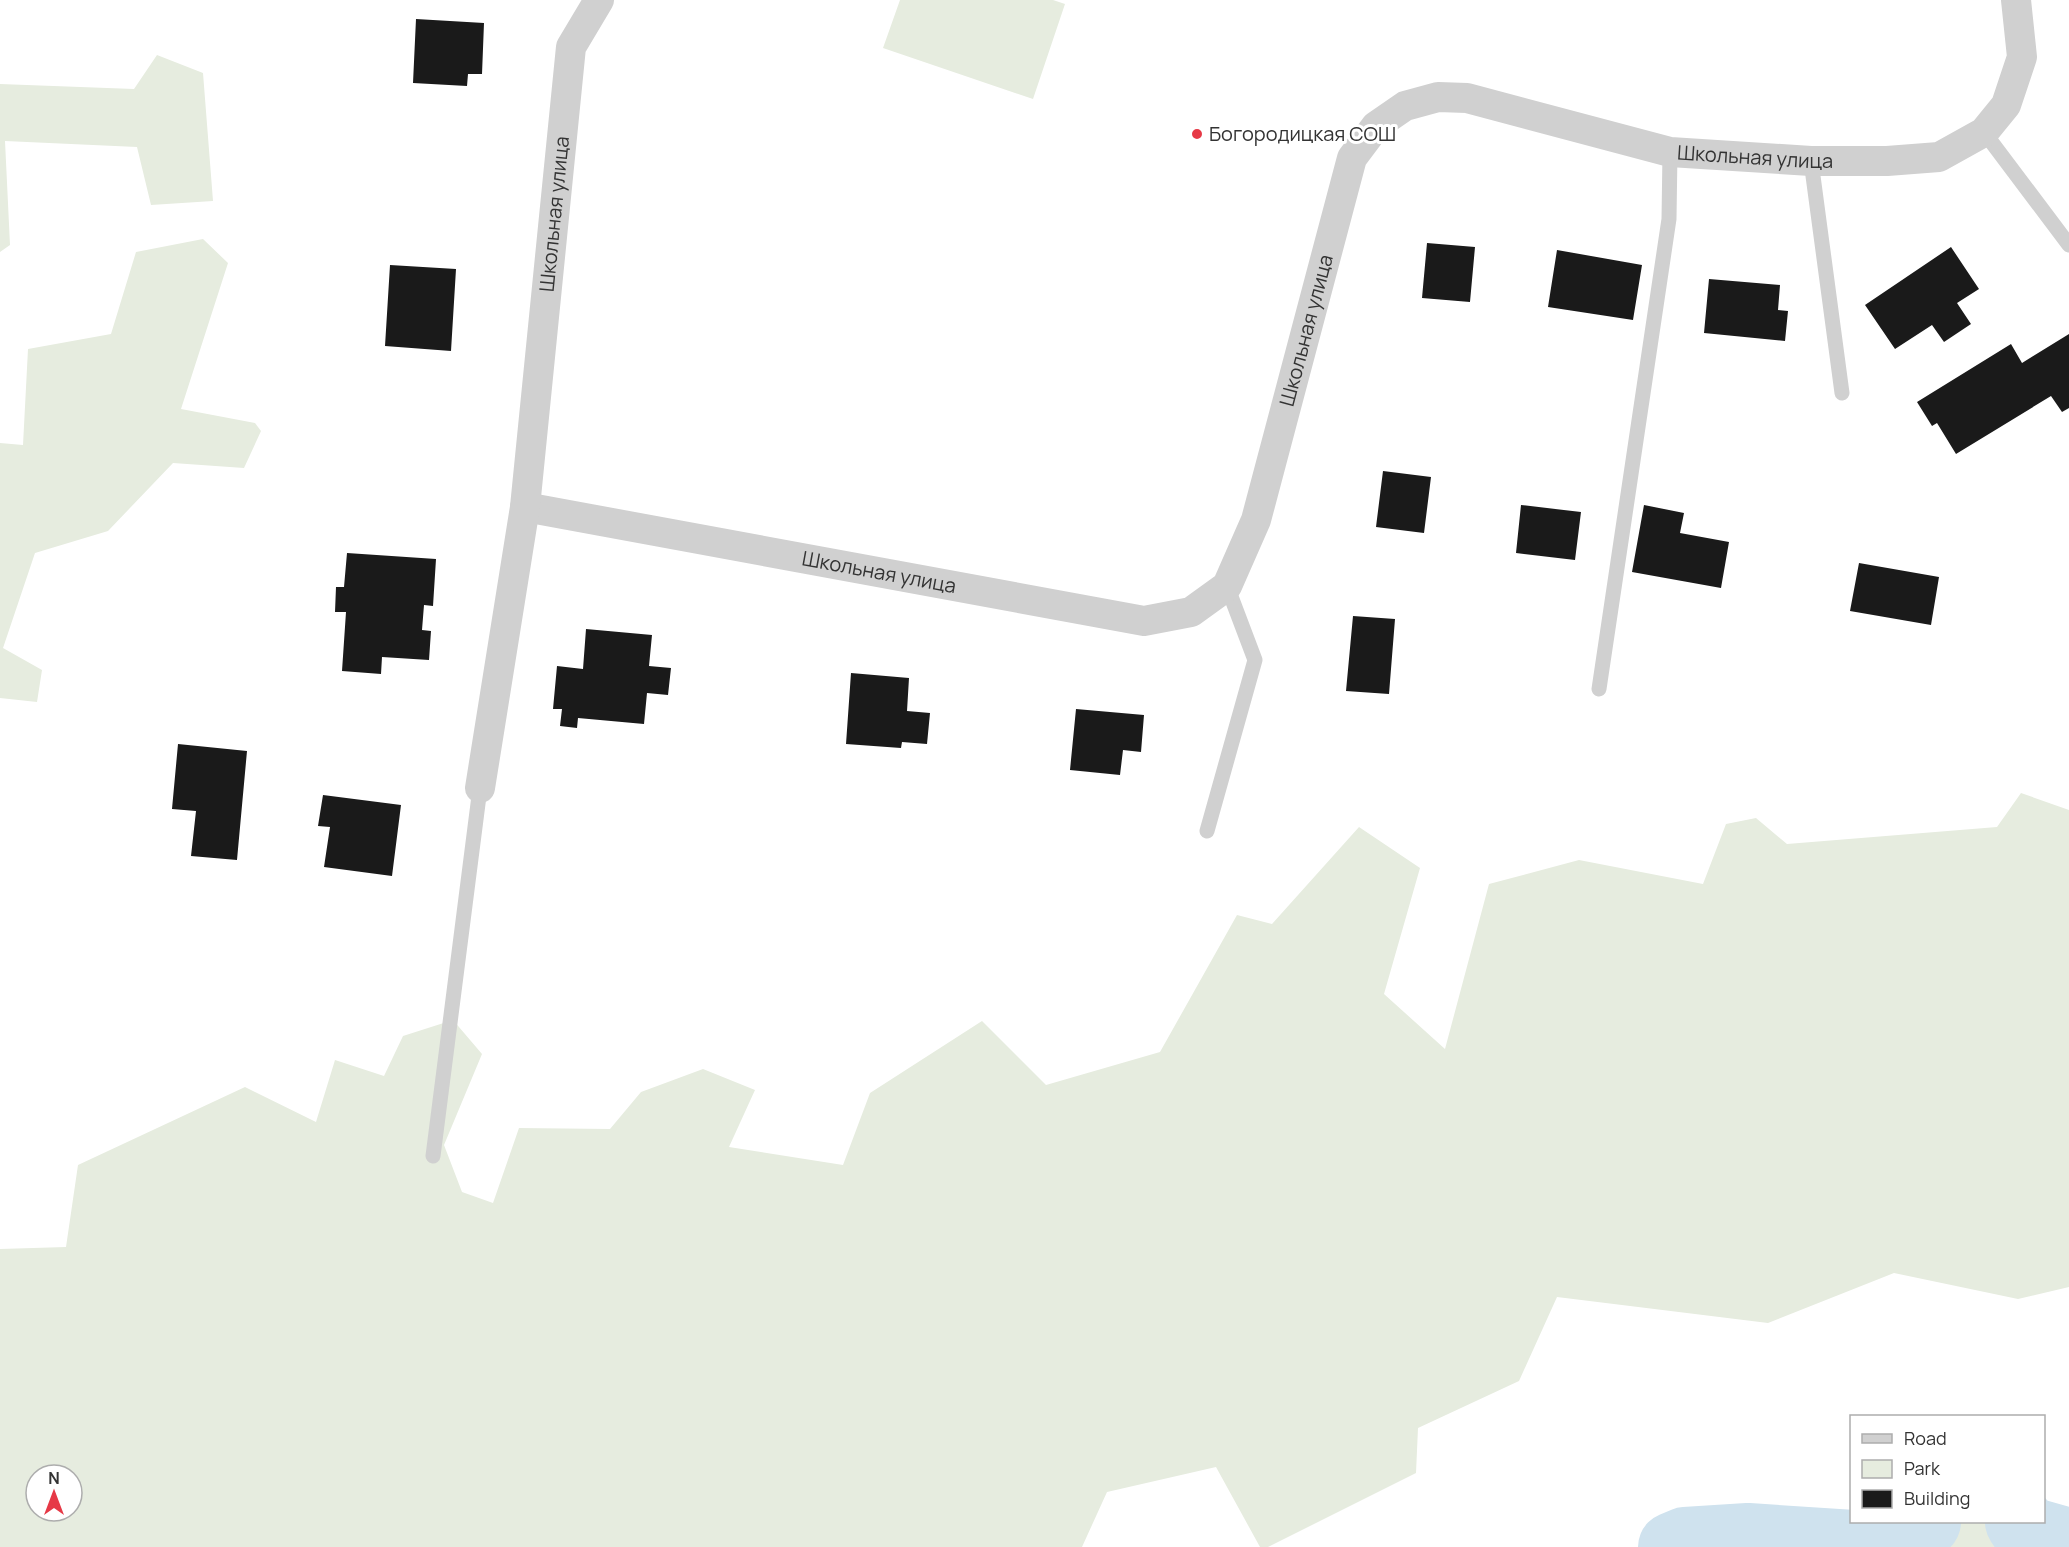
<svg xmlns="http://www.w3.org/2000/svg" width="2069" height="1547" font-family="Manrope,sans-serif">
	<rect width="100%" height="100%" fill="#fff"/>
	<!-- green -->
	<path fill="#e6ecdf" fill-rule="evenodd" d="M 900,0 L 1053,0 L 1065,4 L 1033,99 L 883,48 Z
		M 157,55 L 203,73 L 213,201 L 151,205 L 137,147 L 5,141 L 10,245 L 0,252 L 0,84 L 134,89 Z
		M 203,239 L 228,263 L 181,409 L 255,423 L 261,431 L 244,468 L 173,463 L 108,531 L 35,553 L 3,648 L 42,670 L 37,702 L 0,698 L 0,443 L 23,445 L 28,349 L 111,334 L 136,252 Z
		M 2021,793 L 2069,810 L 2069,1287 L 2018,1299 L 1894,1273 L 1768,1323 L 1557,1297 L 1519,1381 L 1418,1428 L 1416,1473 L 1268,1547 L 1260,1547 L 1216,1467 L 1107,1492 L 1082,1547 L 0,1547 L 0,1249 L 66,1247 L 78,1165 L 245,1087 L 316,1122 L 335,1060 L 384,1076 L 403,1036 L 453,1020 L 482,1054 L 444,1145 L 462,1192 L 493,1203 L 519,1128 L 610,1129 L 641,1092 L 703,1069 L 755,1090 L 729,1147 L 843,1165 L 870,1093 L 982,1021 L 1046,1085 L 1160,1052 L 1237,915 L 1272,924 L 1359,827 L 1420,868 L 1384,994 L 1445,1049 L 1489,884 L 1579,860 L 1703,884 L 1726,824 L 1756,818 L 1787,844 L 1997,827 ZM 36,1475 L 72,1475 L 72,1511 L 36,1511 Z
		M 1954,1522 L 2025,1522 L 2069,1547 L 1921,1547 L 1923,1538 Z
		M 1845,1529 L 1872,1547 L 1811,1547 Z"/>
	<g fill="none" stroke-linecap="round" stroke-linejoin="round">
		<!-- river -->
		<path stroke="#cfe2ee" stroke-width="70" d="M 2020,1522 L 2026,1531 L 2069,1543
			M 1673,1547 L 1685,1542 L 1748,1538 L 1884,1547 L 1926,1522"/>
	</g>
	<!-- building -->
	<path fill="#1a1a1a" d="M 416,19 L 484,23 L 482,74 L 468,74 L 467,86 L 413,83 Z
		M 1427,243 L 1475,247 L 1470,302 L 1422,298 Z
		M 1951,247 L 1979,289 L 1957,303 L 1971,324 L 1944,342 L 1932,325 L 1895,349 L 1865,305 Z
		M 1557,250 L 1642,265 L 1633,320 L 1548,307 Z
		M 390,265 L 456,269 L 451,351 L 385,346 Z
		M 1709,279 L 1780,285 L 1778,310 L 1788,311 L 1785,341 L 1704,333 Z
		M 2069,334 L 2069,408 L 2062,412 L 2051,396 L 1956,454 L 1937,423 L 1932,426 L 1917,402 L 2011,344 L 2022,363 Z
		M 1383,471 L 1431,477 L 1424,533 L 1376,527 Z
		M 1521,505 L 1581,512 L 1575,560 L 1516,553 Z
		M 1644,505 L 1684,513 L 1680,533 L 1729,542 L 1721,588 L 1632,572 Z
		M 347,553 L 436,559 L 433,606 L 424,605 L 422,630 L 431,631 L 429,660 L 382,657 L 381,674 L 342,671 L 346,612 L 335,612 L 336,587 L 344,587 Z
		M 1859,563 L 1939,577 L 1931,625 L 1850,611 Z
		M 1353,616 L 1395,619 L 1389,694 L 1346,691 Z
		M 586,629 L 652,635 L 649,666 L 671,668 L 668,695 L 647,693 L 644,724 L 578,718 L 577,728 L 560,726 L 562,709 L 553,709 L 557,666 L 583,669 Z
		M 851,673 L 909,678 L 907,711 L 930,713 L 927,744 L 902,742 L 901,748 L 846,744 Z
		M 1076,709 L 1144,715 L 1141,752 L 1123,750 L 1120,775 L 1070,770 Z
		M 178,744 L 247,751 L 237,860 L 191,856 L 196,811 L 172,809 Z
		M 323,795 L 401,805 L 392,876 L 324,867 L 330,827 L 318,826 Z"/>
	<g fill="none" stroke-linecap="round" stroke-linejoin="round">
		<!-- lane -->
		<path stroke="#d0d0d0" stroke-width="15" d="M 1984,132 L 2069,245
			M 1811,161 L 1842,393
			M 1599,689 L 1669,219 L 1670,152
			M 1207,831 L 1255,660 L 1227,586
			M 433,1156 L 480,788"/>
		<!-- street -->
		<g stroke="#d0d0d0" stroke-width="30">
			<path id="s1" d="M 525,507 L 1144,621 L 1191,612 L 1227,586 L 1256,520 L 1352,158 L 1376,126 L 1405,106 L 1438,97 L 1467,98 L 1670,152 L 1811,161 L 1887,161 L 1939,157 L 1984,132 L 2006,105 L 2022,57 L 2016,0"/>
			<path id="s2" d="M 480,788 L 525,507 L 571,47 L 599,0"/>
		</g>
	</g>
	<!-- markers -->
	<circle fill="#e63946" stroke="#fff" stroke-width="2" cx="1197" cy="134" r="6"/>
	<g text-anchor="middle" stroke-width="6" stroke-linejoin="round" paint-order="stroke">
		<!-- poi labels -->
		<g font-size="20" fill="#333" stroke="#fff" text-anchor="start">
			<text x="1209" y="141">Богородицкая СОШ</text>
		</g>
		<!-- street labels -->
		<g font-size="20" fill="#333" stroke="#fff">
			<text dy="7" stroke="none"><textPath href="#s1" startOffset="1602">Школьная улица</textPath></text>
			<text dy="7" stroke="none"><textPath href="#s2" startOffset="579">Школьная улица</textPath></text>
			<text dy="7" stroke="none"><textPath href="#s1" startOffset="990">Школьная улица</textPath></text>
			<text dy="7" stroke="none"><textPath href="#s1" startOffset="360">Школьная улица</textPath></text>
		</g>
	</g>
	<!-- legend -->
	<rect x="1850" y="1415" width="195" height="108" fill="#ffffff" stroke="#adadad" stroke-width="1.5"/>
	<rect x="1862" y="1434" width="30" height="9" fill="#d0d0d0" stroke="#adadad" stroke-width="1.5"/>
	<text x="1904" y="1445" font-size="18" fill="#333333">Road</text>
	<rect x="1862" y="1460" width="30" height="18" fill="#e6ecdf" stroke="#adadad" stroke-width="1.5"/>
	<text x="1904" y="1475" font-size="18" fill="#333333">Park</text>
	<rect x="1862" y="1490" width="30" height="18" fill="#1a1a1a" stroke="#adadad" stroke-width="1.5"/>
	<text x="1904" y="1505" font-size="18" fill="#333333">Building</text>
	<!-- north arrow -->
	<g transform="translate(54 1493)"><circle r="28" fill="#ffffff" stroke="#adadad" stroke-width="1.5"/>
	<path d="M0-4.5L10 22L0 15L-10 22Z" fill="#e63946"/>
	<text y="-9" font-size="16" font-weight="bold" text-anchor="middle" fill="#333333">N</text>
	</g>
</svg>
